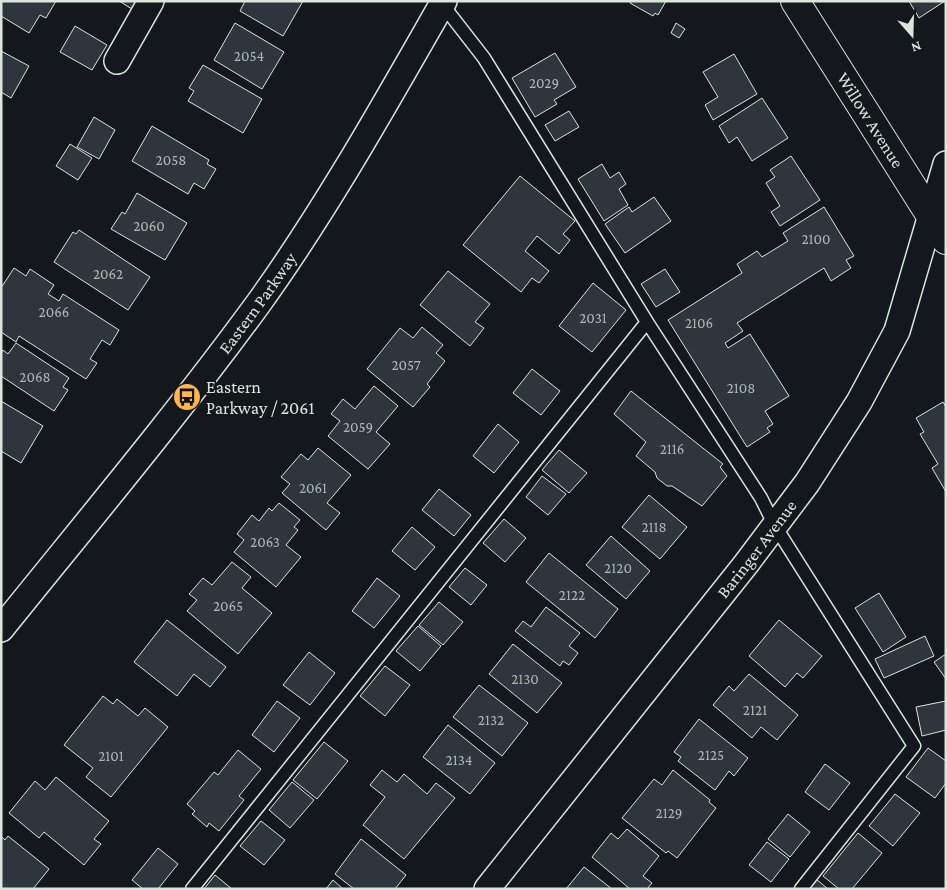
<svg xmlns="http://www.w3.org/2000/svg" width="947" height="890" font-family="'Crimson Pro',serif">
	<rect width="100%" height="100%" fill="#14181c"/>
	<!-- building -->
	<path fill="#2c363c" stroke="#d8e6dc" d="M 1,1 L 56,1 L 46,18 L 40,15 L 29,33 L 1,16 Z
		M 119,1 L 137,1 L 132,9 Z
		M 245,1 L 303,1 L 283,36 L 240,11 Z
		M 631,1 L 666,1 L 658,15 L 655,13 L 653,16 L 630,3 Z
		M 909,1 L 945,1 L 919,18 Z
		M 235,23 L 284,52 L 262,89 L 214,60 Z
		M 676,23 L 685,29 L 679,38 L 671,33 Z
		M 75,26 L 107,45 L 92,70 L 60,52 Z
		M 1,51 L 29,66 L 11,98 L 1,92 Z
		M 555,53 L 576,87 L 554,100 L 557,104 L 535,117 L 512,78 Z
		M 734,54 L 757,94 L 713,120 L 705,105 L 718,97 L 703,72 Z
		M 203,65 L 262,99 L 243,133 L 188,101 L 194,91 L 189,88 Z
		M 762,98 L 788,138 L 752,161 L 737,137 L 729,143 L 719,126 Z
		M 569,111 L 579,127 L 555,141 L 545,125 Z
		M 94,117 L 115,130 L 99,159 L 77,147 Z
		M 152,126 L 209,160 L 207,164 L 216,169 L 204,189 L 194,183 L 188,194 L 132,161 Z
		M 70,144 L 92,158 L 78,180 L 56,166 Z
		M 791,156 L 820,200 L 780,226 L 771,212 L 780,206 L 766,183 L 775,177 L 770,170 Z
		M 602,164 L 610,178 L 619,172 L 626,184 L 619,189 L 628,205 L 604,221 L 578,179 Z
		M 520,176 L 575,221 L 563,234 L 570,240 L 559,254 L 537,236 L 525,251 L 549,271 L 539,283 L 532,278 L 521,292 L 463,245 Z
		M 137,193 L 187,223 L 165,260 L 111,229 L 122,212 L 125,214 Z
		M 654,197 L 671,221 L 625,253 L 605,224 L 629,207 L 632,212 Z
		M 824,207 L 854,256 L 846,260 L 851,268 L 831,281 L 824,268 L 737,323 L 743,331 L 725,343 L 728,348 L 750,334 L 789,396 L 765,411 L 773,424 L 767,428 L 770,432 L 747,447 L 668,320 L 742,273 L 737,264 L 757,251 L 762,257 L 788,241 L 783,233 Z
		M 79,230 L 150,277 L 128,310 L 54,262 L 73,232 L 76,234 Z
		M 14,268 L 26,276 L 30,269 L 54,285 L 48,294 L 59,301 L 63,294 L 119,330 L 110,345 L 102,340 L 90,359 L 97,363 L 86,379 L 19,336 L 16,342 L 1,332 L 1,288 Z
		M 665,269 L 680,292 L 656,307 L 641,284 Z
		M 448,271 L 490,304 L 475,322 L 484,328 L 470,346 L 420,305 Z
		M 593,283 L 626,310 L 592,352 L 559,326 Z
		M 422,327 L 443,345 L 436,353 L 445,361 L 427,384 L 430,387 L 413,407 L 367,369 L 400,328 L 413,338 Z
		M 16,343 L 69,378 L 63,387 L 68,390 L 54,411 L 1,376 L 1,354 L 3,350 L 8,354 Z
		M 532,369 L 560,391 L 541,415 L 513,393 Z
		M 374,386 L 398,406 L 376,432 L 390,444 L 368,469 L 328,436 L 340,421 L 331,414 L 343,399 L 355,409 Z
		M 631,391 L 723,464 L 720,467 L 727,476 L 702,506 L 672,486 L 667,486 L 657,478 L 655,472 L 636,456 L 646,442 L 614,414 Z
		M 1,401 L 43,426 L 21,463 L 1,451 Z
		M 943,402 L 946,407 L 946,492 L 932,468 L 938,464 L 920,434 L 924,432 L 916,418 Z
		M 498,424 L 519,442 L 494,473 L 473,456 Z
		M 318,448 L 351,475 L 327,503 L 340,513 L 326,530 L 282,493 L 290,484 L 281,477 L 301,454 L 308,460 Z
		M 559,450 L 587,473 L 569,493 L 542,470 Z
		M 542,476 L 566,494 L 548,515 L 526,497 Z
		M 439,489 L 471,515 L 454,536 L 422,510 Z
		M 649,495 L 687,527 L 660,559 L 622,527 Z
		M 279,503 L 300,520 L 294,527 L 298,530 L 286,545 L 301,557 L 276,587 L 234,552 L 244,540 L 237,534 L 252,515 L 259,521 L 269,508 L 272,511 Z
		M 504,519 L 526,538 L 505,562 L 483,543 Z
		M 412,527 L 435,547 L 415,570 L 392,551 Z
		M 611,536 L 650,571 L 626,599 L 586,565 Z
		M 549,553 L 618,609 L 595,638 L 526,582 Z
		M 232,562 L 251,577 L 242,588 L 272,613 L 238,654 L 187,611 L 197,600 L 189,594 L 203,578 L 212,585 Z
		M 465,568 L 487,585 L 471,605 L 449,587 Z
		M 377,578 L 400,596 L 374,628 L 352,611 Z
		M 879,593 L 906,637 L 883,652 L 855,608 Z
		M 439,602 L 463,622 L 443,645 L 419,625 Z
		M 546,607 L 580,633 L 569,646 L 578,653 L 569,665 L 563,661 L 560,666 L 515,631 L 523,621 L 531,627 Z
		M 167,620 L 226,667 L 210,687 L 194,674 L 177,696 L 134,662 Z
		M 779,620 L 822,656 L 803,678 L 797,673 L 785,687 L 749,656 Z
		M 418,626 L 441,646 L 420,671 L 396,651 Z
		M 925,636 L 934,656 L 884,678 L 875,659 Z
		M 513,644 L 562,683 L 537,713 L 489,674 Z
		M 309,652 L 335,673 L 310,705 L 283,685 Z
		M 946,654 L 946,679 L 934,662 Z
		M 385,666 L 410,685 L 385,716 L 360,696 Z
		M 749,674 L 798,715 L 777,740 L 761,727 L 752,738 L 713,705 L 729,686 L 734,691 Z
		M 479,685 L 528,723 L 502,756 L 453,717 Z
		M 103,696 L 113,704 L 117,699 L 138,716 L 145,708 L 168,727 L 111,797 L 86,777 L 93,768 L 64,745 Z
		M 277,701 L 300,718 L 274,752 L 252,735 Z
		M 946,701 L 946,730 L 922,736 L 916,707 Z
		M 699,719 L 748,758 L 734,776 L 729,771 L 715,790 L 678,761 L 681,757 L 674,752 Z
		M 448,725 L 495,763 L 470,794 L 423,757 Z
		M 324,742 L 348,761 L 317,799 L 293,780 Z
		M 928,748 L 946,761 L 946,783 L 935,798 L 906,777 Z
		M 238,750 L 261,769 L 239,796 L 244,800 L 219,831 L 209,823 L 207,827 L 192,814 L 195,811 L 187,804 L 214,772 L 218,775 Z
		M 825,764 L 850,783 L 829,810 L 805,792 Z
		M 382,770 L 397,782 L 404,774 L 427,794 L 436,783 L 455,798 L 404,859 L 363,825 L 385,797 L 370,785 Z
		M 673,770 L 710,800 L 709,802 L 716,808 L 677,858 L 668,851 L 666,853 L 622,818 L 654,779 L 662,785 Z
		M 56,777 L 109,821 L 94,839 L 101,844 L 84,865 L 44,832 L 39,838 L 9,813 L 35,781 L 45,790 Z
		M 292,782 L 314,800 L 290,828 L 269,810 Z
		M 895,794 L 920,813 L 893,846 L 869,826 Z
		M 788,814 L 810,832 L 790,857 L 768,839 Z
		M 261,821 L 285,840 L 264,865 L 240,846 Z
		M 627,829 L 659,856 L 643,876 L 652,883 L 647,889 L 630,889 L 592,857 L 611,833 L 618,839 Z
		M 858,833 L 882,853 L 852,889 L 839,889 L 823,876 Z
		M 1,836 L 5,840 L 8,836 L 49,869 L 33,889 L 1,889 Z
		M 361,839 L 406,875 L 395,889 L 354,889 L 335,874 Z
		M 767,842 L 789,859 L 771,882 L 749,865 Z
		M 158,848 L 178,864 L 158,889 L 143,889 L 132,880 Z
		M 584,867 L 612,889 L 566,889 Z
		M 215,875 L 232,889 L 204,889 Z
		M 816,879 L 828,889 L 808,889 Z
		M 333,880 L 343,889 L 326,889 Z"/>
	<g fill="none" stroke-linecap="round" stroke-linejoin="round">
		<!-- lane casing -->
		<g stroke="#d8e6dc" stroke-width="15">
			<path id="lane" d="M 647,322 L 761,498 L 775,526 L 914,746 L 801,889
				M 192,889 L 647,322 L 484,58 L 442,4"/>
		</g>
		<!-- street casing -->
		<g stroke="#d8e6dc" stroke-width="28">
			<g id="street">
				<path d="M 117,61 L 151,1"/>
				<path id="s1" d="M 1,629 C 88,521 176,416 258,304 C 327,208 385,104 444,1"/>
				<path id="s2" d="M 487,889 L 746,564 L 807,483 L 859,402 L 897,331 L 946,164"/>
			</g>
		</g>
		<!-- primary casing -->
		<g stroke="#d8e6dc" stroke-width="30">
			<g id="primary">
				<path id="s3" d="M 795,1 L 946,240"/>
			</g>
		</g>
		<!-- lane -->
		<use href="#lane" stroke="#14181c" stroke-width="12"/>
		<!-- street -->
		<use href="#street" stroke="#14181c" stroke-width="25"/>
		<!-- primary -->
		<use href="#primary" stroke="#14181c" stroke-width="28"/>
	</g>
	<!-- icons -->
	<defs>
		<g id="bus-disc" transform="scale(1.4375)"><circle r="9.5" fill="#ffb74d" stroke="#14181c"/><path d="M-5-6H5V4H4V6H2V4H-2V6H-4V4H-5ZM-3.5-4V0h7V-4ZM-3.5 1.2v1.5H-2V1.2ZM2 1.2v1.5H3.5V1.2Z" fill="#111"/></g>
	</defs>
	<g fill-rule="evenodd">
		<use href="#bus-disc" x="187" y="397"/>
	</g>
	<g text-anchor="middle" stroke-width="4" stroke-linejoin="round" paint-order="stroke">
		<!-- number labels -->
		<g font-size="15" fill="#adbab4">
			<text x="249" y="61">2054</text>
			<text x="544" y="88">2029</text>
			<text x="171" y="165">2058</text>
			<text x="149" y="231">2060</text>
			<text x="816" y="244">2100</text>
			<text x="108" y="279">2062</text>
			<text x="54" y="317">2066</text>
			<text x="593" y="323">2031</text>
			<text x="699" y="328">2106</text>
			<text x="406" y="370">2057</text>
			<text x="35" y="382">2068</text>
			<text x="741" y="393">2108</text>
			<text x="358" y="432">2059</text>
			<text x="672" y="454">2116</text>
			<text x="313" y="493">2061</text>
			<text x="654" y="532">2118</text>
			<text x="265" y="547">2063</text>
			<text x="618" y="573">2120</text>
			<text x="572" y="600">2122</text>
			<text x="228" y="611">2065</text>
			<text x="525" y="684">2130</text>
			<text x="755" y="715">2121</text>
			<text x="491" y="725">2132</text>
			<text x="711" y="760">2125</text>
			<text x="111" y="761">2101</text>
			<text x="459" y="765">2134</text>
			<text x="669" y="818">2129</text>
		</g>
		<!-- street labels -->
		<g font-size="18" fill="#d8e6dc" stroke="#14181c">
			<text dy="6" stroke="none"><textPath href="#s3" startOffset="141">Willow Avenue</textPath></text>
			<text dy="6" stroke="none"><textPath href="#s1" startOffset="415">Eastern Parkway</textPath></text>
			<text dy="6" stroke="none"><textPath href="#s2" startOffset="434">Baringer Avenue</textPath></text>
		</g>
		<!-- poi labels -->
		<g font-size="18" fill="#d8e6dc" stroke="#14181c" text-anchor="start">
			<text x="206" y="393">Eastern<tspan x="206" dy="21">Parkway / 2061</tspan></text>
		</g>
	</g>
	<!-- border -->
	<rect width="947" height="890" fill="none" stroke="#d8e6dc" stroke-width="5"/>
	<!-- north arrow -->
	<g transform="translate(912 35) rotate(160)" stroke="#14181c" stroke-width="4" paint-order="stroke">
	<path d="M0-4L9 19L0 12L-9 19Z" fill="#d8e6dc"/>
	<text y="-8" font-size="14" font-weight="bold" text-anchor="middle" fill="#d8e6dc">N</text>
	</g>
</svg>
